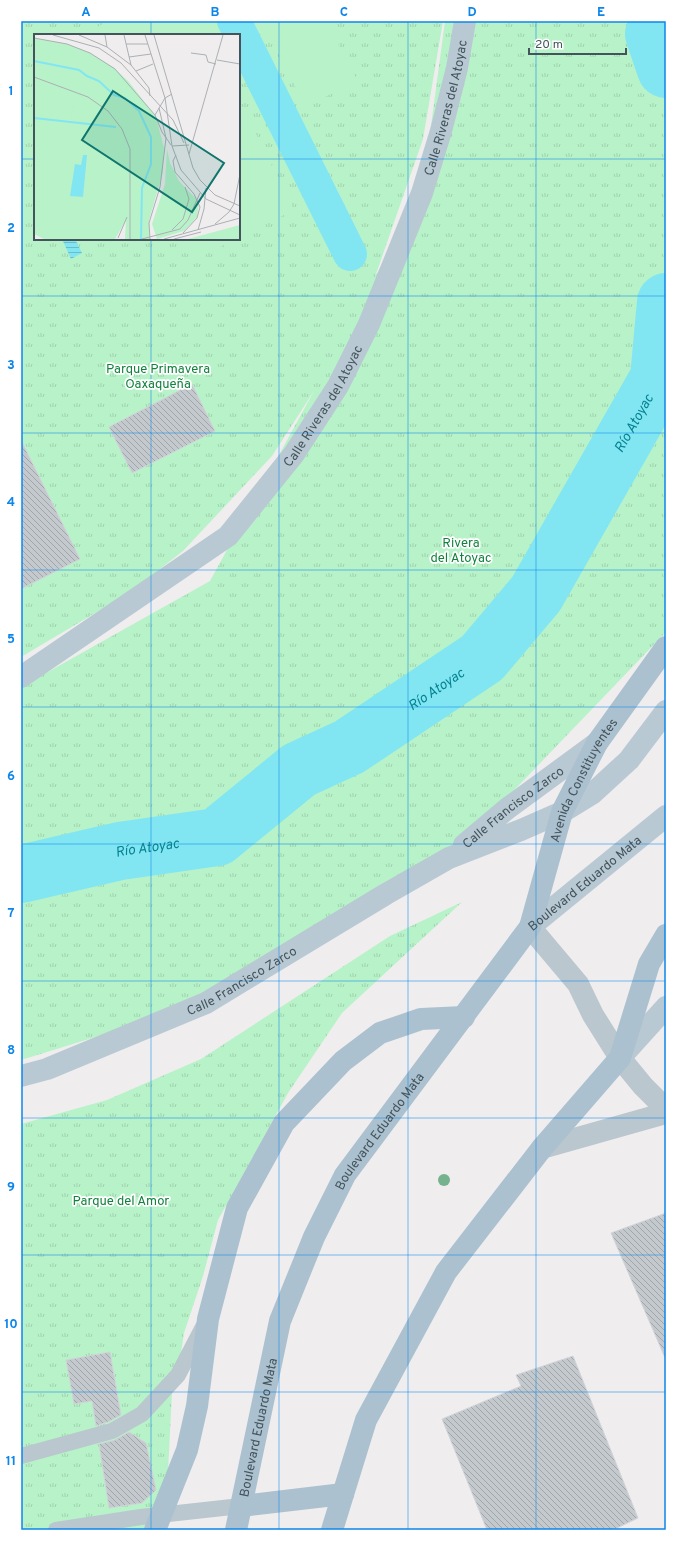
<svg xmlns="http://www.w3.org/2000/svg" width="687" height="1551" font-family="Overpass,sans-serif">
	<defs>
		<pattern id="park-tufts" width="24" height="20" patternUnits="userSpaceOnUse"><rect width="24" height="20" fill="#b8f2c8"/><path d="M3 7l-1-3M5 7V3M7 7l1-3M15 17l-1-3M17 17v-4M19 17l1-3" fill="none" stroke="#9fd1ae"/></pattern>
		<pattern id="water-rules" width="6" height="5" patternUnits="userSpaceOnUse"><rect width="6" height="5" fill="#82e6f2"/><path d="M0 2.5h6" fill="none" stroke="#6cbdc7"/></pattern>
		<pattern id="building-back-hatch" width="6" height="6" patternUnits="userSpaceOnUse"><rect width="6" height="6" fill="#c4c9ce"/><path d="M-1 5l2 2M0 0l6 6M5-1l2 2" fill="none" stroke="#a1a6aa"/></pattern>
	</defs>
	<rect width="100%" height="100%" fill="#f0edee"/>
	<!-- park -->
	<path fill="url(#park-tufts)" fill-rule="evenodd" d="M 21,21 L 443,21 L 423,139 L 375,277 L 422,193 L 445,21 L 666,21 L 666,632 L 449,858 L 206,1003 L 21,1060 L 21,687 L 210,581 L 314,391 L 272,456 L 183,551 L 129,593 L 21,657 ZM 35,35 L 239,35 L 239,239 L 35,239 Z
		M 462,902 L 342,1013 L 288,1093 L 218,1220 L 203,1276 L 184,1333 L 180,1360 L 172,1392 L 168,1472 L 149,1530 L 21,1530 L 21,1124 L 107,1100 L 201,1059 L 390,936 Z"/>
	<!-- pitch -->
	<path fill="#b8f2c8" d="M 109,21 L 199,21 L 206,35 L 82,35 Z
		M 261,21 L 326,21 L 357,80 L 306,107 Z
		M 239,100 L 294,210 L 239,238 Z
		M 185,239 L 236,239 L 195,260 Z"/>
	<!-- water -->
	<path fill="url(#water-rules)" d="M 62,239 L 75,239 L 82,253 L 71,259 Z"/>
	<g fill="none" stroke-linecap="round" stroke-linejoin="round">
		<!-- canal -->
		<path stroke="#82e6f2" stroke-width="34" d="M 234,21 L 350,254"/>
		<!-- river -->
		<g stroke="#82e6f2" stroke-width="58">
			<path d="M 658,21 L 654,34 L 666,69"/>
			<path id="s1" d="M 21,874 L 120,851 L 217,837 L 299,770 L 349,747 L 482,658 L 536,594 L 659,378 L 666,302"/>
		</g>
	</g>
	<!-- building -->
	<path fill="url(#building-back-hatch)" stroke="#d1d4da" d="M 192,384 L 215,431 L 132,473 L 109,427 Z
		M 21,440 L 80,559 L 21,589 Z
		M 666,1213 L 666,1360 L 611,1233 Z
		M 110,1352 L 121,1415 L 108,1422 L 96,1426 L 92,1401 L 74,1404 L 66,1360 Z
		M 573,1356 L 638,1518 L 613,1530 L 487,1530 L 442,1419 L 521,1386 L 516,1375 Z
		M 129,1432 L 146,1443 L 156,1490 L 142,1503 L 109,1508 L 99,1444 L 115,1440 Z"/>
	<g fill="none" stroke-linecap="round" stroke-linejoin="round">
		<!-- lane -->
		<path stroke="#bac7ce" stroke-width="16" d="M 21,1456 L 112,1431 L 142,1414 L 178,1375 L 203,1327
			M 56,1530 L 141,1517 L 241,1506"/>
		<!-- street -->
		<path stroke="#bac7ce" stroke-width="22" d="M 530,927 L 578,984 L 593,1015 L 620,1058 L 643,1086 L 666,1109
			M 542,1148 L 666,1113"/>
		<!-- secondary -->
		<g stroke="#b9c9d3" stroke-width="22">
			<path id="s2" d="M 21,677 L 228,536 L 294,454 L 338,386 L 369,324 L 422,193 L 441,131 L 457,68 L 465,21"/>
			<path id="s3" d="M 464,845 L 508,808 L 597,743"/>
			<path id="s4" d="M 530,927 L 666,816"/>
			<path d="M 620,1058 L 666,1007"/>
			<path id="s5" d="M 21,1076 L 47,1069 L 206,1003 L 386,894 L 449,858 L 521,830 L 562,812 L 593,793 L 629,760 L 666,711"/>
		</g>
		<!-- primary -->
		<g stroke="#abc1cf" stroke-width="22">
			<path d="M 241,1506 L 343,1494"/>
			<path d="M 155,1530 L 187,1450 L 197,1406 L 208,1319 L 237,1208 L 284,1123 L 343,1061 L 380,1033 L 421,1019 L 464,1017"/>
			<path id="s6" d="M 236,1530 L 280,1321 L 314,1237 L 345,1175 L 530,927 L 562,812 L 597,743 L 666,647"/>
			<path d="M 332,1530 L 366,1420 L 446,1272 L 542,1148 L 620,1058 L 649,964 L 666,935"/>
		</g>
	</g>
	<!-- trees -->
	<circle fill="#75b28d" cx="444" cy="1180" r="6"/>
	<!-- grid -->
	<path fill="none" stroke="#0c86eb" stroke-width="1" stroke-opacity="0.55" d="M 151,21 L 151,35M 279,21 L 279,1530M 408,21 L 408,1530M 536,21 L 536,1530M 21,159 L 35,159M 239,159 L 666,159M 151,239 L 151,1530M 21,296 L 666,296M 21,433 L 666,433M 21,570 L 666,570M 21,707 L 666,707M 21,844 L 666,844M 21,981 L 666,981M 21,1118 L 666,1118M 21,1255 L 666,1255M 21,1392 L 666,1392"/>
	<g text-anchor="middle" stroke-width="3.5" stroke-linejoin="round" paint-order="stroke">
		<!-- street labels -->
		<g font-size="13" fill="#44545c" stroke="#fff">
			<text dy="5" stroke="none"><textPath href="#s2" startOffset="736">Calle Riveras del Atoyac</textPath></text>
			<text dy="5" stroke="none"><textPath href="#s2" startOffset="412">Calle Riveras del Atoyac</textPath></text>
			<text dy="5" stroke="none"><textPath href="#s6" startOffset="840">Avenida Constituyentes</textPath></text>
			<text dy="5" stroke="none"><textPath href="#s3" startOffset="62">Calle Francisco Zarco</textPath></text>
			<text dy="5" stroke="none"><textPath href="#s4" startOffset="70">Boulevard Eduardo Mata</textPath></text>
			<text dy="5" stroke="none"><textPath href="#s5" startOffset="241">Calle Francisco Zarco</textPath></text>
			<text dy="5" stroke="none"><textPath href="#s6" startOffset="429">Boulevard Eduardo Mata</textPath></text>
			<text dy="5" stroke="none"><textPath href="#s6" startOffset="105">Boulevard Eduardo Mata</textPath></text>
		</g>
		<!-- park labels -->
		<g font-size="13" fill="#10823d" stroke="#fff">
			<text x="158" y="373">Parque Primavera<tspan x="158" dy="15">Oaxaqueña</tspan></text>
			<text x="461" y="547">Rivera<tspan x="461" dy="15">del Atoyac</tspan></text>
			<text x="121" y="1205">Parque del Amor</text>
		</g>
		<!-- water labels -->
		<g font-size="14" font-style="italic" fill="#058391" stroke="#fff">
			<text dy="5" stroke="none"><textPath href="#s1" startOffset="801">Río Atoyac</textPath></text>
			<text dy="5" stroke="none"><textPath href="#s1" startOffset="465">Río Atoyac</textPath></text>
			<text dy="5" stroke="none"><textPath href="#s1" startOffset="129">Río Atoyac</textPath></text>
		</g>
	</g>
	<!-- overview -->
	<g transform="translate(34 34)">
		<rect width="206" height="206" fill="#f0edee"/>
		<path d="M 0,4 L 33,10 L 56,19 L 79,33 L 95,48 L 122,83 L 130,114 L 129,138 L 115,186 L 116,205 L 91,205 L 92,186 L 81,205 L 10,205 L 0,200 ZM 133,115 L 136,129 L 145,147 L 165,168 L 163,183 L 150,197 L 123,205 L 118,190 L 131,150 ZM 206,191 L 206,205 L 154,205 Z" fill="#b8f2c8"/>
		<path d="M 0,55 L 17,56 L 14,84 L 0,82 ZM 21,63 L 35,64 L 33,86 L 19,85 ZM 39,72 L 60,75 L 58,89 L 37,86 ZM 55,93 L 76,95 L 75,105 L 54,102 Z" fill="#b8f2c8"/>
		<path d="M 49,121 L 53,121 L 49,163 L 36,162 L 41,130 L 47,131 Z" fill="#82e6f2"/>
		<path fill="none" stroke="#82e6f2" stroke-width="2" d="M 0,27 L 45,36 L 53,42 L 65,47 L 80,61 L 91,64 L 105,77 L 117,103 L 117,130 L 108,154 L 107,205M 0,84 L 82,93"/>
		<path fill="none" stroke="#abb0b4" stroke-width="1" d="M 19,1 L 65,14 L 87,29 L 139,86 L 150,109M 45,1 L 73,13 L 97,31 L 115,54 L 116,62M 71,1 L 73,13M 90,1 L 97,31M 111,1 L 131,64 L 138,112 L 147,136 L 172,165 L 206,181M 120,1 L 159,134 L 166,146 L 181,161 L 206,172M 0,4 L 33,10 L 56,19 L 81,35 L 121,81 L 128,98 L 137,111M 92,10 L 114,10M 157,19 L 172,21 L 174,28 L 182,30M 95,23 L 117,20M 183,26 L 206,30M 102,37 L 119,30M 0,43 L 54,63 L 74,77 L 88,95 L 96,115 L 96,205M 121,81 L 131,64 L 138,60M 138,112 L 155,111M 155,120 L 189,1M 142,121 L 139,127 L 141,138 L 160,160 L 166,173 L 163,184 L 149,199M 200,170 L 206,140M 181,190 L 195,178 L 200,170M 138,196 L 149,185 L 155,165 L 151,153M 164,196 L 170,175 L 172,154M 84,204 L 93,183M 108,205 L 146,195 L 154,186 L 166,159M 116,205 L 115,189 L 126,153 L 132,104 L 125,74M 130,205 L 206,184M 140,205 L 167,198"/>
		<path fill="#0f766e" fill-opacity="0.15" stroke="#0f766e" stroke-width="2" d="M 79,57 L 190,129 L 158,178 L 48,106 Z"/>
		<rect width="206" height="206" fill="none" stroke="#44545c" stroke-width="2"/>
	</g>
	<!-- border -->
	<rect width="687" height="1551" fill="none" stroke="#ffffff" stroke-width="44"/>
	<!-- scale -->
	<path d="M529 48v6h97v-6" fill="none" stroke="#44545c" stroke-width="2"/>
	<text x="535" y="48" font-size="12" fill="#44545c" stroke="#ffffff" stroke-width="3" paint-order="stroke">20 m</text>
	<rect x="22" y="22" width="643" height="1507" fill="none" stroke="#0c86eb" stroke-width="1.5"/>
	<g font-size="13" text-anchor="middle" font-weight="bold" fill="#0c86eb">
		<text x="86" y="16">A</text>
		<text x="215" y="16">B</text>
		<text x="344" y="16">C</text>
		<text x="472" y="16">D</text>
		<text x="601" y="16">E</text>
		<text x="11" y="95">1</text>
		<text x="11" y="232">2</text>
		<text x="11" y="369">3</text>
		<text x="11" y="506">4</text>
		<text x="11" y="643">5</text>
		<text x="11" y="780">6</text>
		<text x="11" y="917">7</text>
		<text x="11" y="1054">8</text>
		<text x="11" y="1191">9</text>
		<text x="11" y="1328">10</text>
		<text x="11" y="1465">11</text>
	</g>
</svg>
